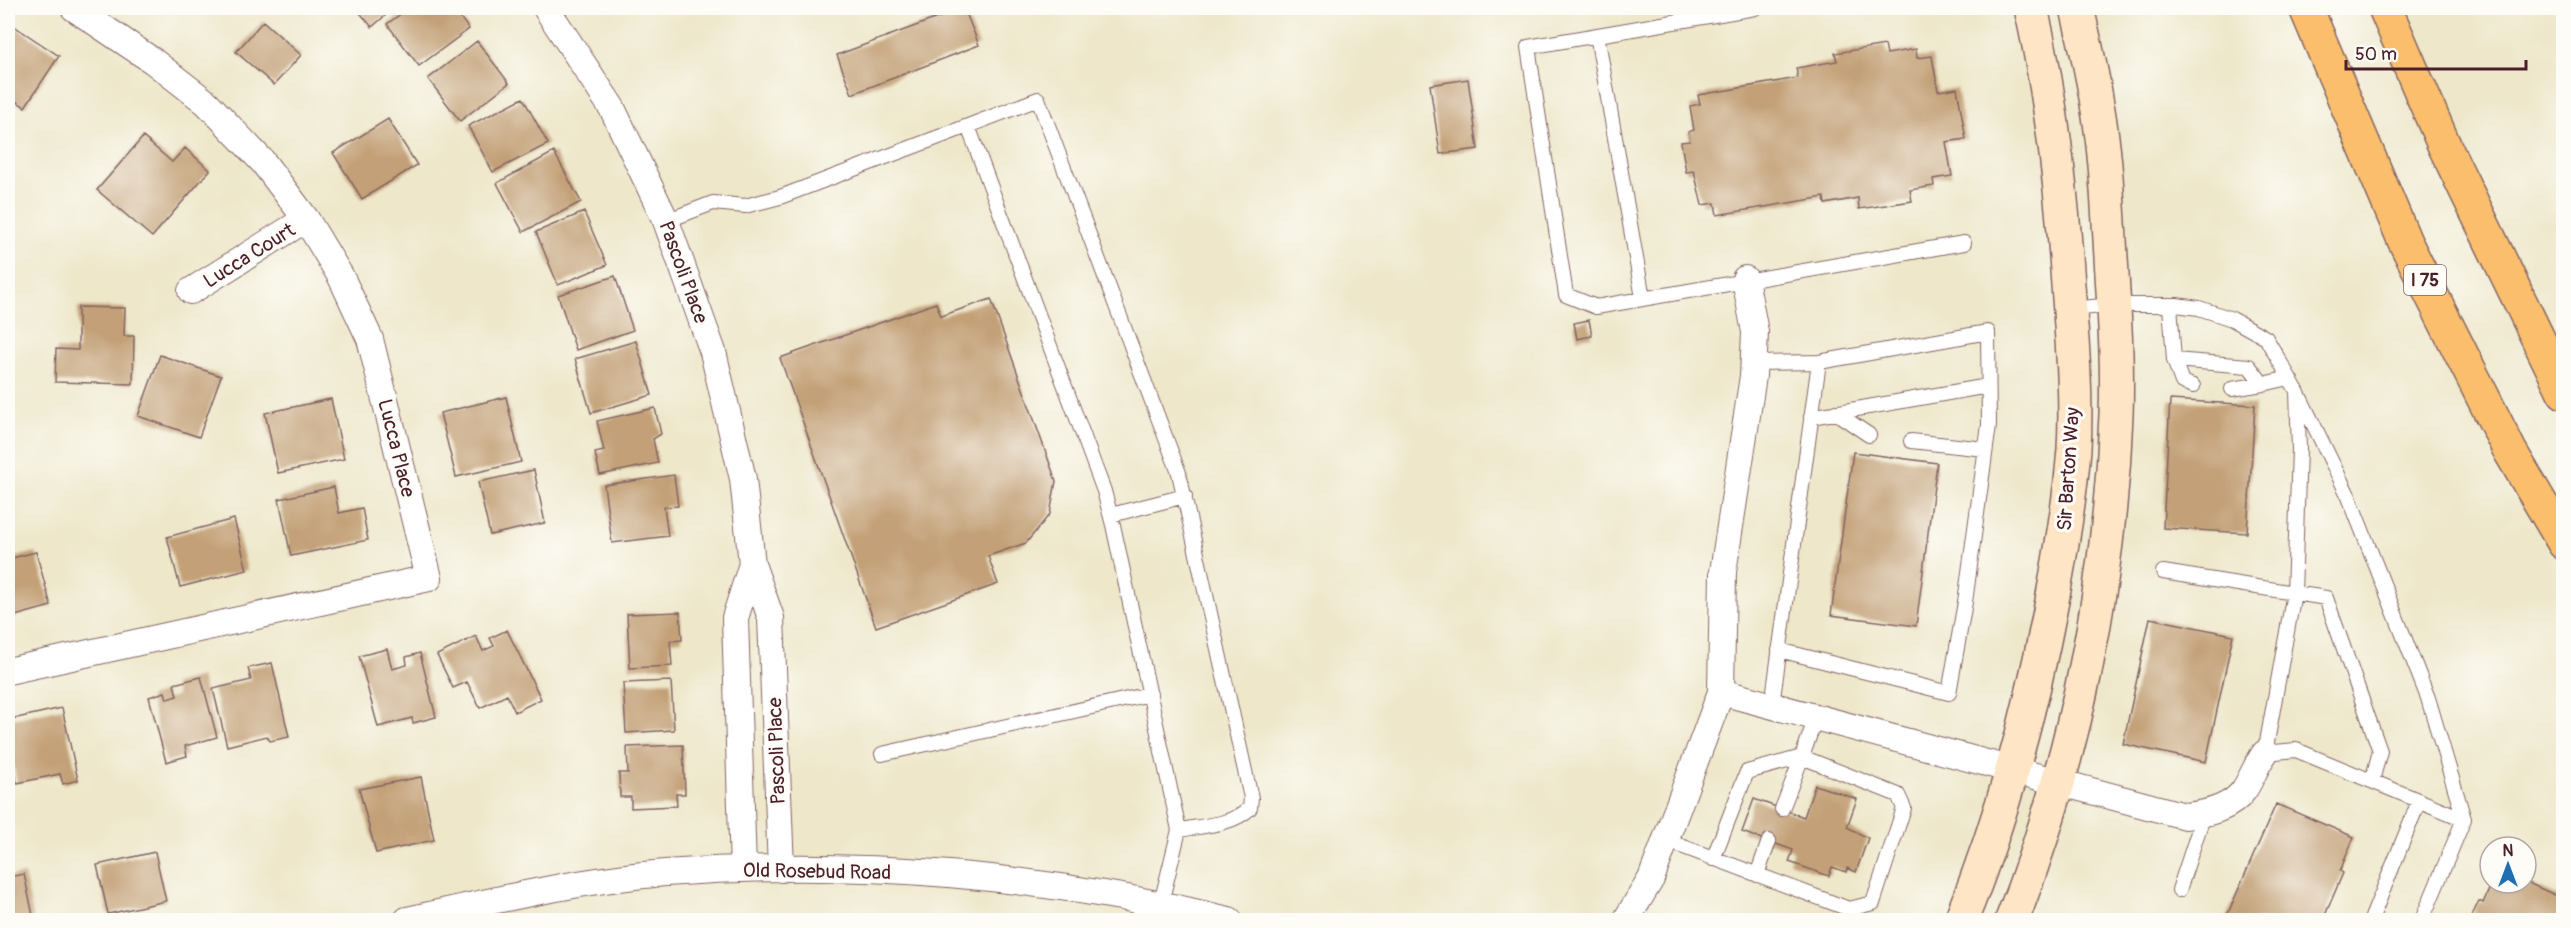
<svg xmlns="http://www.w3.org/2000/svg" width="2571" height="928" font-family="Pangolin,sans-serif">
	<rect width="100%" height="100%" fill="#fdfcf7"/>
	<filter id="ink" filterUnits="userSpaceOnUse"><feTurbulence type="fractalNoise" baseFrequency=".0167" numOctaves="2"/><feDisplacementMap in="SourceGraphic" scale="12" xChannelSelector="R" yChannelSelector="G"/><feConvolveMatrix kernelMatrix="1 2 1 2 8 2 1 2 1" color-interpolation-filters="sRGB"/></filter>
	<filter id="wash" filterUnits="userSpaceOnUse"><feTurbulence type="fractalNoise" baseFrequency=".008" numOctaves="4" result="noise"/><feDisplacementMap in="SourceGraphic" scale="24" xChannelSelector="R" yChannelSelector="G"/><feGaussianBlur stdDeviation="1.35" result="paint"/><feColorMatrix in="noise" values="0 0 0 0 0 0 0 0 0 0 0 0 0 0 0 0 0 1.4 0 .05"/><feComposite in="paint" operator="in"/></filter>
	<g filter="url(#wash)">
		<rect width="100%" height="100%" fill="#eee7ca"/>
		<g id="blocks">
			<!-- building -->
			<path fill="#c3a077" d="M 356,8 L 394,8 L 372,27 Z
				M 409,8 L 453,8 L 469,29 L 419,66 L 387,24 Z
				M 964,8 L 979,45 L 852,94 L 837,55 Z
				M 263,21 L 301,55 L 274,85 L 236,52 Z
				M 8,22 L 59,56 L 25,107 L 8,96 Z
				M 477,41 L 509,83 L 460,121 L 428,79 Z
				M 1885,45 L 1887,54 L 1916,49 L 1917,58 L 1932,56 L 1938,91 L 1957,88 L 1966,139 L 1946,142 L 1952,176 L 1933,179 L 1934,186 L 1910,190 L 1912,201 L 1859,209 L 1858,198 L 1825,204 L 1824,197 L 1717,215 L 1715,203 L 1702,205 L 1694,171 L 1686,172 L 1681,142 L 1690,141 L 1688,132 L 1694,130 L 1690,106 L 1700,104 L 1698,95 L 1798,78 L 1796,68 L 1837,61 L 1835,53 Z
				M 1468,79 L 1478,149 L 1440,154 L 1430,85 Z
				M 523,98 L 548,144 L 493,172 L 468,126 Z
				M 8,118 L 13,120 L 8,135 Z
				M 388,119 L 417,165 L 362,199 L 333,153 Z
				M 143,137 L 172,162 L 185,148 L 210,170 L 152,237 L 97,190 Z
				M 554,152 L 581,202 L 523,232 L 497,183 Z
				M 584,212 L 607,265 L 558,285 L 536,232 Z
				M 615,276 L 633,330 L 576,350 L 558,295 Z
				M 991,299 L 1056,481 L 1050,514 L 1026,543 L 988,556 L 998,584 L 876,627 L 780,358 L 936,303 L 941,316 Z
				M 78,307 L 125,308 L 124,336 L 134,336 L 133,384 L 55,382 L 56,349 L 78,350 Z
				M 1589,320 L 1592,336 L 1577,339 L 1574,323 Z
				M 636,341 L 652,395 L 591,413 L 575,359 Z
				M 160,355 L 221,376 L 199,437 L 138,416 Z
				M 506,397 L 521,462 L 456,477 L 440,413 Z
				M 331,399 L 344,459 L 278,473 L 265,413 Z
				M 2170,400 L 2255,405 L 2247,533 L 2163,528 Z
				M 655,408 L 661,434 L 653,439 L 658,463 L 600,475 L 595,453 L 604,451 L 597,421 Z
				M 1853,452 L 1937,463 L 1916,626 L 1831,615 Z
				M 534,470 L 545,523 L 490,535 L 478,482 Z
				M 674,475 L 678,506 L 664,507 L 668,536 L 612,543 L 604,485 Z
				M 334,487 L 339,513 L 362,508 L 368,540 L 291,556 L 279,499 Z
				M 234,519 L 247,570 L 180,587 L 167,537 Z
				M 36,552 L 51,606 L 8,618 L 8,559 Z
				M 680,612 L 682,640 L 670,641 L 672,666 L 630,668 L 627,614 Z
				M 2150,618 L 2233,635 L 2206,762 L 2123,744 Z
				M 507,630 L 541,699 L 515,712 L 507,695 L 480,708 L 467,682 L 453,688 L 437,655 L 476,636 L 483,651 L 494,646 L 490,638 Z
				M 387,649 L 392,669 L 407,665 L 406,657 L 420,653 L 436,717 L 413,723 L 412,718 L 378,727 L 359,656 Z
				M 272,663 L 289,737 L 270,741 L 267,736 L 227,746 L 213,689 L 251,680 L 248,668 Z
				M 201,677 L 217,737 L 185,746 L 187,756 L 166,762 L 149,697 L 165,692 L 167,699 L 177,696 L 174,684 Z
				M 671,681 L 674,730 L 626,733 L 623,683 Z
				M 62,708 L 78,780 L 63,784 L 60,774 L 17,783 L 8,740 L 8,720 Z
				M 683,745 L 685,794 L 676,794 L 677,806 L 631,808 L 631,797 L 620,797 L 619,773 L 628,773 L 627,747 Z
				M 421,777 L 434,840 L 376,853 L 359,789 Z
				M 1815,785 L 1857,799 L 1847,827 L 1868,838 L 1856,872 L 1847,868 L 1846,872 L 1832,867 L 1829,876 L 1789,862 L 1793,850 L 1742,832 L 1754,799 L 1804,817 Z
				M 2276,804 L 2354,837 L 2340,871 L 2343,873 L 2323,920 L 2225,920 Z
				M 155,852 L 166,901 L 108,914 L 97,865 Z
				M 24,874 L 34,920 L 8,920 L 8,877 Z
				M 2526,882 L 2564,899 L 2564,920 L 2470,920 L 2479,901 L 2483,903 L 2492,883 Z"/>
		</g>
	</g>
	<g filter="url(#ink)">
		<use href="#blocks" fill-opacity="0" stroke="#836563" stroke-width="1.5"/>
		<g fill="none" stroke-linecap="round" stroke-linejoin="round">
			<!-- lane casing -->
			<g stroke="#836563" stroke-width="16">
				<path id="lane" d="M 1755,8 L 1528,47 L 1566,295 L 1596,307 L 1964,243
					M 1597,35 L 1643,298
					M 968,126 L 1038,99 L 1179,473 L 1251,798 L 1250,808 C 1233,825 1202,826 1179,830
					M 666,221 L 713,203 L 745,206 L 780,197 L 968,126 L 1104,491 L 1113,525 L 1179,830 L 1161,903
					M 2170,305 L 2174,360 L 2249,366 L 2263,384 L 2289,378
					M 2070,309 L 2114,305 L 2176,305 L 2199,308 L 2232,319 L 2266,338 L 2297,391 L 2299,450 L 2294,593 L 2265,753 L 2296,750 L 2464,819 L 2428,698 L 2349,497 L 2297,391
					M 2174,360 L 2182,382 L 2193,386
					M 1754,363 L 1819,362 L 1772,705
					M 2232,389 L 2263,384
					M 1835,412 L 1869,435
					M 1811,417 L 1988,386
					M 1911,441 L 1985,449
					M 1111,515 L 1185,496
					M 2163,572 L 2326,598 L 2380,751 L 2372,781
					M 1779,650 L 1949,693 L 1965,602 L 1989,425 L 1988,332 L 1819,362
					M 882,754 L 1150,694
					M 1782,809 L 1802,757
					M 1665,840 L 1849,909 L 1873,903 L 1904,808 L 1898,795 L 1802,757 L 1816,717
					M 1713,859 L 1747,772 L 1802,757
					M 1757,875 L 1769,841
					M 2179,890 L 2204,814
					M 2371,920 L 2419,801
					M 2422,920 L 2464,819"/>
			</g>
			<!-- street casing -->
			<g stroke="#836563" stroke-width="28">
				<path id="street" d="M 546,8 L 612,108 L 666,221 L 713,352 L 743,479 L 752,564 L 771,618 L 781,869
					M 191,291 L 306,219
					M 8,671 L 429,578 L 370,339 L 341,277 L 306,219 L 263,162 L 207,103 L 153,61 L 74,8
					M 1721,692 L 2185,816 C 2206,814 2231,809 2244,790 C 2252,778 2256,765 2265,753
					M 743,869 L 735,618 L 752,564
					M 407,920 C 492,901 578,880 665,873 C 853,858 1046,875 1229,920
					M 1626,920 L 1651,879 L 1721,692 L 1723,572 L 1753,376 L 1755,332 L 1745,279"/>
			</g>
			<!-- secondary casing -->
			<g stroke="#836563" stroke-width="36">
				<path id="secondary" d="M 1961,920 C 2003,817 2031,711 2052,601 C 2061,551 2070,500 2074,449 C 2077,395 2072,339 2068,285 C 2062,191 2052,100 2031,8
					M 2012,920 C 2074,761 2110,586 2116,415 C 2118,362 2114,310 2111,257 C 2108,206 2106,154 2097,104 C 2092,71 2084,39 2077,8"/>
			</g>
			<!-- highway casing -->
			<g stroke="#836563" stroke-width="36">
				<path id="highway" d="M 2306,8 L 2405,242 L 2510,451 L 2564,543
					M 2385,8 L 2444,145 L 2564,392"/>
			</g>
			<!-- lane -->
			<use href="#lane" stroke="#fff" stroke-width="14"/>
			<!-- street -->
			<use href="#street" stroke="#fff" stroke-width="26"/>
			<!-- secondary -->
			<use href="#secondary" stroke="#fde5c5" stroke-width="33"/>
			<!-- highway -->
			<use href="#highway" stroke="#fabe6d" stroke-width="33"/>
		</g>
	</g>
	<g text-anchor="middle" stroke-width="6" stroke-linejoin="round" paint-order="stroke">
		<!-- shield labels -->
		<rect fill="#fdfcf7" stroke="#806168" stroke-width="1.5" x="2404" y="265" width="42" height="30" rx="4.5"/>
		<g font-size="18" font-weight="bold" fill="#4a1f2b">
			<text x="2425" y="286">I 75</text>
		</g>
		<!-- street labels -->
		<g font-size="20" fill="#4a1f2b" stroke="#fdfcf7">
			<text transform="translate(249 255) rotate(-32)" y="7">Lucca Court</text>
			<text transform="translate(684 272) rotate(70)" y="7">Pascoli Place</text>
			<text transform="translate(397 448) rotate(76)" y="7">Lucca Place</text>
			<text transform="translate(2068 469) rotate(-86)" y="7">Sir Barton Way</text>
			<text transform="translate(776 751) rotate(-92)" y="7">Pascoli Place</text>
			<text transform="translate(817 871) rotate(1)" y="7">Old Rosebud Road</text>
		</g>
	</g>
	<!-- margin -->
	<rect width="2571" height="928" fill="none" stroke="#fdfcf7" stroke-width="30"/>
	<!-- north arrow -->
	<g transform="translate(2508 865)"><circle r="28" fill="#fdfcf7" stroke="#b5a4a5" stroke-width="1.5"/>
	<path d="M0-4.5L10 22L0 15L-10 22Z" fill="#1f6fb2"/>
	<text y="-9" font-size="16" font-weight="bold" text-anchor="middle" fill="#4a1f2b">N</text>
	</g>
	<!-- scale -->
	<path d="M2346 60v9h180v-9" fill="none" stroke="#4a1f2b" stroke-width="3"/>
	<text x="2355" y="60" font-size="18" fill="#4a1f2b" stroke="#fdfcf7" stroke-width="4.5" paint-order="stroke">50 m</text>
</svg>
